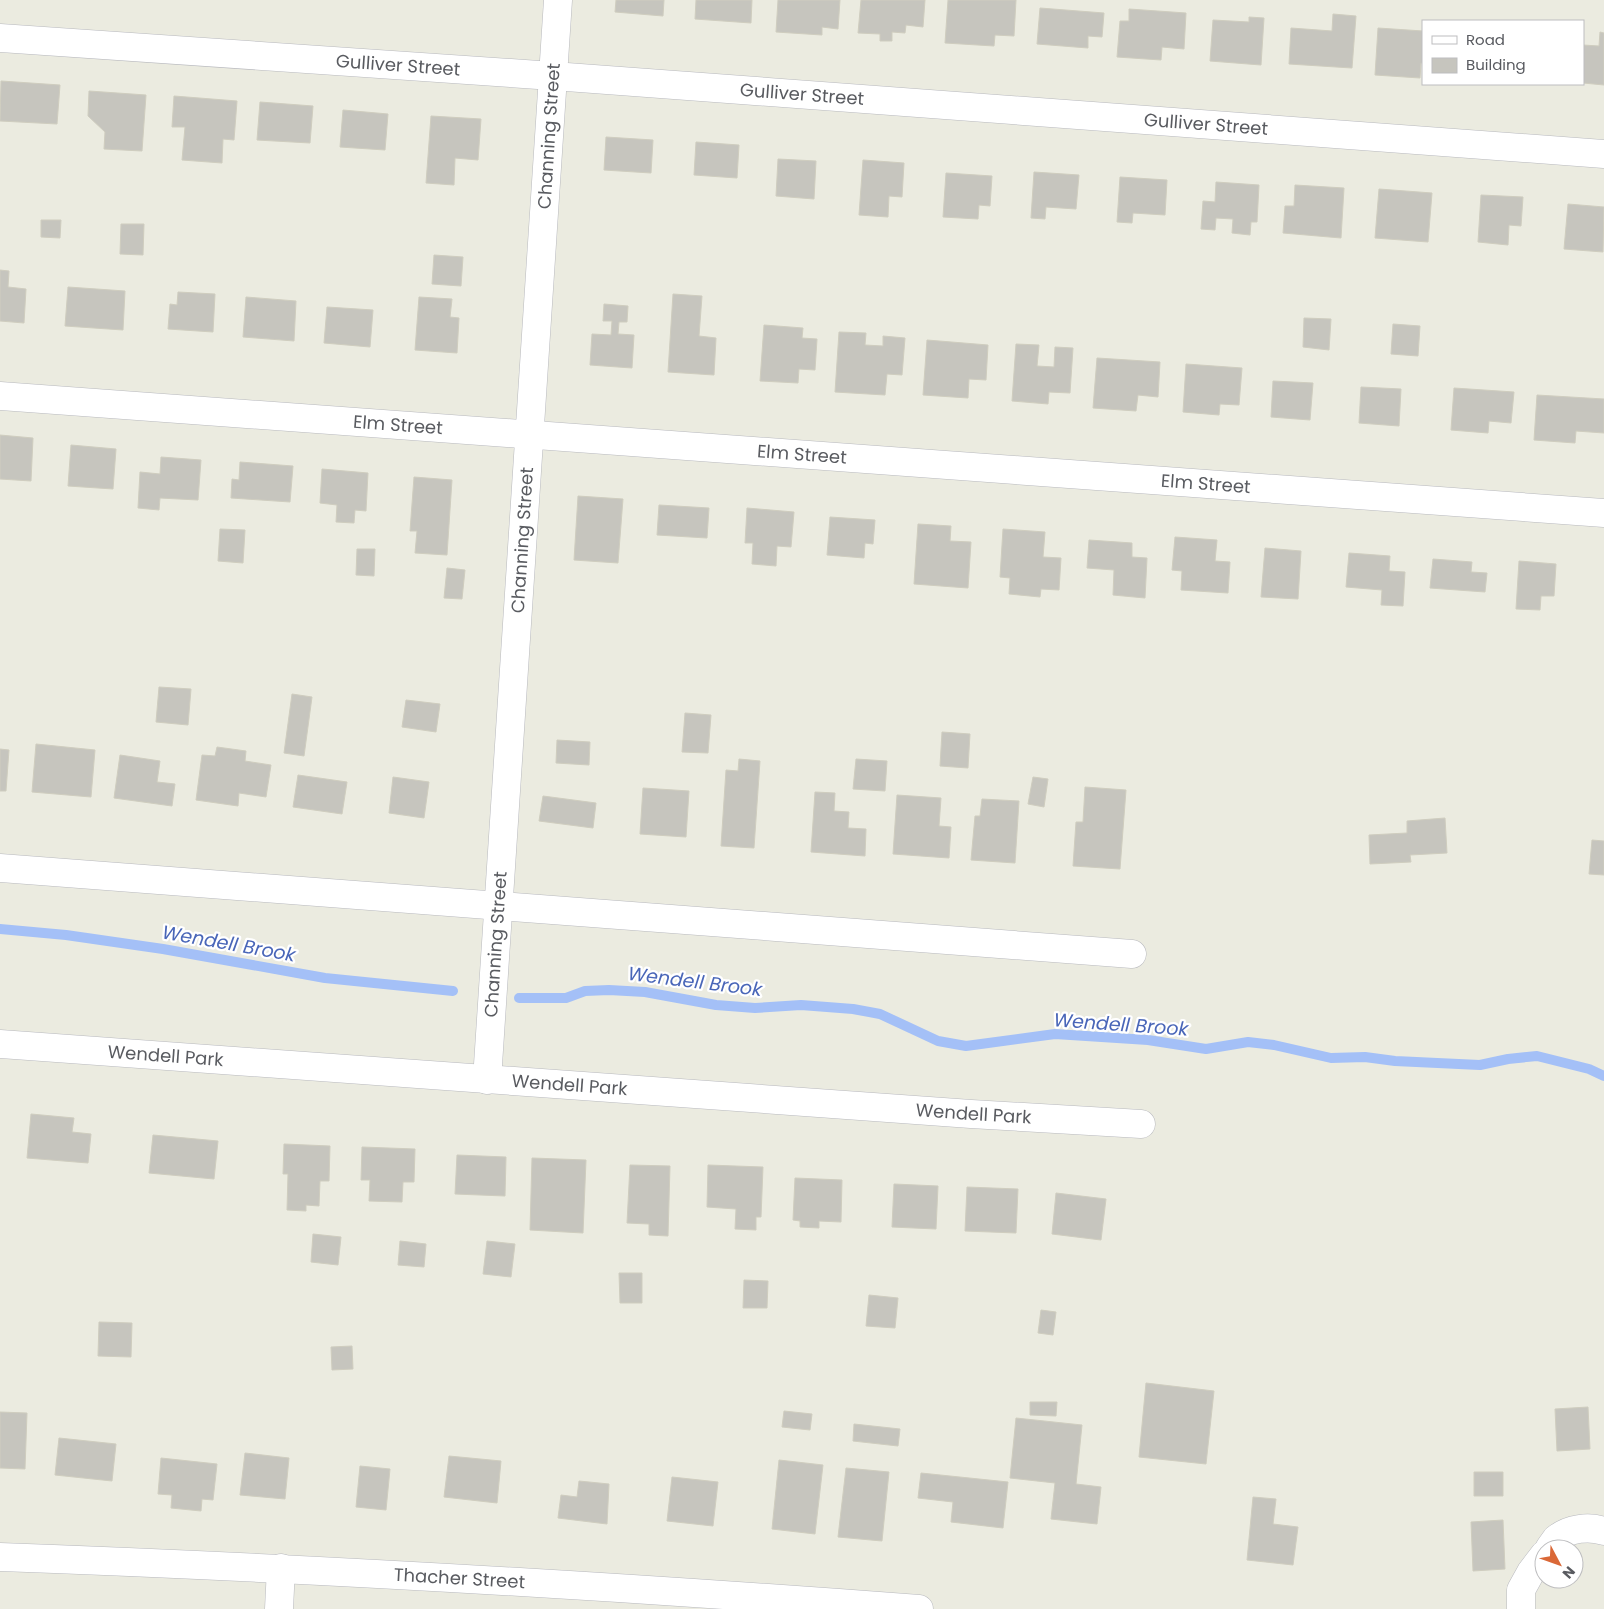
<svg xmlns="http://www.w3.org/2000/svg" width="1604" height="1609" font-family="Poppins,sans-serif">
	<rect width="100%" height="100%" fill="#ebebe0"/>
	<g fill="none" stroke-linecap="round" stroke-linejoin="round">
		<!-- stream -->
		<path stroke="#a4c0f7" stroke-width="10" d="M 0,929 L 66,935 L 163,949 L 325,978 L 453,991
			M 519,998 L 566,998 L 585,991 L 609,990 L 645,992 L 716,1005 L 755,1008 L 801,1005 L 853,1009 L 880,1014 L 938,1041 L 966,1046 L 1055,1034 L 1148,1040 L 1206,1049 L 1248,1042 L 1274,1045 L 1331,1058 L 1365,1057 L 1395,1061 L 1480,1065 L 1508,1059 L 1537,1056 L 1589,1069 L 1604,1076"/>
	</g>
	<!-- building -->
	<path fill="#c6c5be" stroke="#cfcdbf" d="M 616,0 L 664,0 L 663,16 L 615,12 Z
		M 696,0 L 752,0 L 751,23 L 695,19 Z
		M 778,0 L 840,0 L 838,29 L 822,27 L 822,35 L 776,32 Z
		M 861,0 L 925,0 L 923,27 L 906,25 L 905,33 L 892,32 L 892,41 L 880,41 L 880,34 L 858,33 Z
		M 948,0 L 1016,0 L 1014,36 L 995,35 L 994,46 L 945,43 Z
		M 1040,8 L 1104,13 L 1102,37 L 1088,36 L 1088,48 L 1037,44 Z
		M 1129,9 L 1186,13 L 1184,49 L 1162,47 L 1161,60 L 1117,57 L 1120,21 L 1129,21 Z
		M 1333,14 L 1356,16 L 1352,68 L 1289,64 L 1291,28 L 1332,31 Z
		M 1249,17 L 1264,18 L 1261,65 L 1210,61 L 1213,20 L 1249,22 Z
		M 1378,28 L 1423,31 L 1423,63 L 1421,63 L 1420,78 L 1375,75 Z
		M 1600,32 L 1604,33 L 1604,85 L 1583,83 L 1583,45 L 1599,46 Z
		M 1,81 L 60,85 L 57,124 L 0,121 Z
		M 89,91 L 146,95 L 142,151 L 104,149 L 105,132 L 88,116 Z
		M 174,96 L 237,101 L 234,140 L 223,139 L 222,163 L 182,160 L 185,127 L 172,127 Z
		M 260,102 L 313,106 L 310,143 L 257,140 Z
		M 343,110 L 388,114 L 385,150 L 340,147 Z
		M 431,116 L 481,119 L 478,160 L 455,158 L 454,185 L 426,183 Z
		M 606,137 L 653,140 L 651,173 L 604,170 Z
		M 696,142 L 739,145 L 737,178 L 694,175 Z
		M 778,159 L 816,161 L 814,199 L 776,196 Z
		M 863,160 L 904,163 L 902,197 L 889,196 L 888,217 L 859,215 Z
		M 1034,172 L 1079,175 L 1076,209 L 1046,207 L 1045,219 L 1031,218 Z
		M 946,173 L 992,176 L 990,206 L 979,205 L 978,219 L 943,217 Z
		M 1120,177 L 1167,180 L 1165,215 L 1133,213 L 1132,223 L 1117,222 Z
		M 1216,182 L 1259,185 L 1257,222 L 1251,222 L 1250,235 L 1232,233 L 1233,219 L 1216,218 L 1215,230 L 1201,229 L 1203,201 L 1215,202 Z
		M 1295,185 L 1344,188 L 1341,238 L 1283,233 L 1285,206 L 1294,206 Z
		M 1379,189 L 1432,193 L 1428,242 L 1375,238 Z
		M 1481,195 L 1523,197 L 1521,226 L 1509,225 L 1508,245 L 1478,242 Z
		M 1568,204 L 1604,207 L 1603,252 L 1564,249 Z
		M 41,220 L 61,220 L 60,238 L 41,237 Z
		M 121,224 L 144,224 L 143,255 L 120,254 Z
		M 434,255 L 463,257 L 461,286 L 432,284 Z
		M 0,270 L 9,271 L 8,287 L 26,289 L 24,323 L 0,321 Z
		M 68,287 L 125,291 L 123,330 L 65,326 Z
		M 178,292 L 215,294 L 213,332 L 168,329 L 170,304 L 177,305 Z
		M 673,294 L 702,296 L 699,336 L 716,338 L 714,375 L 668,372 Z
		M 246,297 L 296,301 L 294,341 L 243,337 Z
		M 419,297 L 452,299 L 450,317 L 459,318 L 457,353 L 415,350 Z
		M 604,304 L 628,306 L 627,322 L 619,322 L 618,334 L 634,335 L 632,368 L 590,365 L 592,334 L 611,335 L 612,321 L 603,321 Z
		M 327,307 L 373,310 L 370,347 L 324,343 Z
		M 1304,318 L 1331,319 L 1329,350 L 1303,347 Z
		M 1393,324 L 1420,326 L 1418,356 L 1391,354 Z
		M 764,325 L 803,328 L 802,338 L 817,339 L 815,370 L 799,369 L 798,383 L 760,381 Z
		M 839,332 L 866,333 L 865,345 L 883,346 L 883,336 L 905,338 L 902,375 L 887,374 L 885,395 L 835,392 Z
		M 927,340 L 988,345 L 986,380 L 969,379 L 968,398 L 923,395 Z
		M 1016,344 L 1039,345 L 1037,366 L 1054,367 L 1055,347 L 1073,348 L 1070,393 L 1049,392 L 1048,404 L 1012,401 Z
		M 1097,358 L 1160,362 L 1158,397 L 1138,395 L 1136,411 L 1093,408 Z
		M 1186,364 L 1242,368 L 1239,405 L 1220,404 L 1219,415 L 1183,412 Z
		M 1273,381 L 1313,383 L 1310,420 L 1271,417 Z
		M 1361,387 L 1401,389 L 1399,426 L 1359,423 Z
		M 1454,388 L 1514,392 L 1511,423 L 1489,421 L 1488,433 L 1451,430 Z
		M 1537,395 L 1604,399 L 1604,433 L 1576,431 L 1575,443 L 1534,440 Z
		M 0,435 L 33,438 L 31,481 L 0,479 Z
		M 71,445 L 116,449 L 113,489 L 68,486 Z
		M 161,457 L 201,460 L 198,500 L 160,498 L 159,510 L 138,508 L 140,472 L 160,474 Z
		M 240,462 L 293,466 L 290,502 L 231,498 L 232,479 L 239,480 Z
		M 322,469 L 368,473 L 366,511 L 355,510 L 354,523 L 336,522 L 337,505 L 320,503 Z
		M 414,477 L 452,480 L 447,555 L 415,553 L 417,531 L 410,531 Z
		M 578,496 L 623,499 L 618,563 L 574,560 Z
		M 659,505 L 709,508 L 707,538 L 657,535 Z
		M 747,508 L 794,512 L 791,547 L 777,546 L 776,566 L 752,564 L 753,543 L 745,543 Z
		M 830,517 L 875,520 L 873,544 L 865,543 L 864,558 L 827,555 Z
		M 918,524 L 951,526 L 950,541 L 971,542 L 968,588 L 914,584 Z
		M 220,529 L 245,530 L 243,563 L 218,561 Z
		M 1003,529 L 1045,532 L 1043,557 L 1061,558 L 1059,590 L 1041,589 L 1040,597 L 1009,594 L 1010,578 L 1000,577 Z
		M 1175,537 L 1217,540 L 1215,561 L 1230,562 L 1228,593 L 1181,590 L 1182,571 L 1172,570 Z
		M 1089,540 L 1132,543 L 1132,557 L 1147,558 L 1145,598 L 1113,595 L 1114,570 L 1087,568 Z
		M 1265,548 L 1301,551 L 1298,599 L 1261,597 Z
		M 357,549 L 375,549 L 374,576 L 356,575 Z
		M 1349,553 L 1390,556 L 1389,571 L 1405,572 L 1403,606 L 1381,605 L 1382,590 L 1346,587 Z
		M 1433,559 L 1472,562 L 1471,572 L 1487,573 L 1485,592 L 1430,588 Z
		M 1519,561 L 1556,564 L 1554,596 L 1541,596 L 1540,610 L 1516,609 Z
		M 447,568 L 465,570 L 462,599 L 444,598 Z
		M 159,687 L 191,689 L 188,725 L 156,722 Z
		M 292,694 L 312,697 L 304,756 L 284,753 Z
		M 406,700 L 440,704 L 436,732 L 402,727 Z
		M 685,713 L 711,715 L 708,753 L 682,752 Z
		M 942,732 L 970,734 L 968,768 L 940,766 Z
		M 557,740 L 590,742 L 589,765 L 556,763 Z
		M 36,744 L 95,750 L 91,797 L 32,792 Z
		M 217,747 L 246,751 L 245,761 L 271,765 L 266,797 L 239,793 L 238,806 L 196,800 L 202,755 L 215,756 Z
		M 0,749 L 9,750 L 6,791 L 0,791 Z
		M 120,755 L 160,761 L 157,782 L 175,784 L 172,806 L 114,798 Z
		M 739,759 L 760,761 L 754,848 L 721,846 L 726,770 L 738,771 Z
		M 856,759 L 887,761 L 885,791 L 853,789 Z
		M 298,775 L 347,782 L 342,814 L 293,807 Z
		M 393,777 L 429,782 L 424,818 L 389,813 Z
		M 1033,777 L 1048,779 L 1044,807 L 1028,804 Z
		M 1085,787 L 1126,790 L 1120,869 L 1073,866 L 1076,822 L 1083,822 Z
		M 643,788 L 689,791 L 686,837 L 640,834 Z
		M 815,792 L 835,793 L 834,811 L 849,812 L 848,828 L 866,829 L 865,856 L 811,852 Z
		M 897,795 L 941,798 L 939,826 L 951,827 L 949,858 L 893,854 Z
		M 543,796 L 596,803 L 593,828 L 539,821 Z
		M 982,799 L 1019,801 L 1015,863 L 971,860 L 975,816 L 980,816 Z
		M 1445,818 L 1447,853 L 1410,855 L 1411,862 L 1370,864 L 1369,835 L 1407,833 L 1407,821 Z
		M 1592,840 L 1604,841 L 1604,875 L 1589,874 Z
		M 31,1114 L 74,1118 L 72,1132 L 91,1134 L 88,1163 L 27,1158 Z
		M 153,1135 L 218,1141 L 214,1179 L 149,1173 Z
		M 284,1144 L 330,1146 L 329,1181 L 320,1181 L 319,1206 L 306,1205 L 306,1211 L 287,1210 L 288,1174 L 283,1174 Z
		M 362,1147 L 415,1149 L 414,1182 L 403,1182 L 402,1202 L 369,1201 L 370,1180 L 361,1180 Z
		M 457,1155 L 506,1157 L 505,1196 L 455,1194 Z
		M 532,1158 L 586,1160 L 583,1233 L 530,1230 Z
		M 630,1165 L 670,1166 L 668,1236 L 649,1235 L 649,1224 L 627,1223 Z
		M 708,1165 L 763,1167 L 761,1217 L 756,1217 L 756,1230 L 735,1229 L 736,1209 L 707,1207 Z
		M 795,1178 L 842,1180 L 841,1222 L 819,1221 L 819,1228 L 800,1227 L 800,1221 L 793,1220 Z
		M 894,1184 L 938,1186 L 936,1229 L 892,1227 Z
		M 967,1187 L 1018,1189 L 1016,1233 L 965,1231 Z
		M 1056,1193 L 1106,1199 L 1101,1240 L 1052,1234 Z
		M 313,1234 L 341,1237 L 338,1265 L 311,1262 Z
		M 400,1241 L 426,1244 L 424,1267 L 398,1265 Z
		M 487,1241 L 515,1244 L 511,1277 L 483,1274 Z
		M 619,1273 L 642,1273 L 642,1303 L 620,1303 Z
		M 744,1280 L 768,1281 L 767,1308 L 743,1308 Z
		M 869,1295 L 898,1298 L 895,1328 L 866,1326 Z
		M 1041,1310 L 1056,1312 L 1053,1335 L 1038,1333 Z
		M 99,1322 L 132,1323 L 131,1357 L 98,1356 Z
		M 352,1346 L 353,1369 L 332,1370 L 331,1347 Z
		M 1146,1383 L 1214,1391 L 1206,1464 L 1139,1457 Z
		M 1030,1402 L 1057,1402 L 1056,1416 L 1030,1415 Z
		M 1588,1407 L 1590,1449 L 1557,1451 L 1555,1409 Z
		M 784,1411 L 812,1414 L 810,1430 L 782,1427 Z
		M 0,1412 L 27,1413 L 25,1469 L 0,1468 Z
		M 1016,1418 L 1082,1425 L 1076,1484 L 1101,1487 L 1097,1524 L 1051,1519 L 1055,1483 L 1010,1478 Z
		M 854,1424 L 900,1429 L 898,1446 L 853,1441 Z
		M 59,1438 L 116,1444 L 112,1481 L 55,1475 Z
		M 245,1453 L 289,1458 L 285,1499 L 240,1495 Z
		M 449,1456 L 501,1461 L 497,1503 L 444,1497 Z
		M 161,1458 L 217,1464 L 213,1500 L 202,1499 L 201,1511 L 171,1508 L 172,1495 L 158,1494 Z
		M 779,1460 L 823,1465 L 815,1534 L 772,1529 Z
		M 360,1466 L 390,1469 L 386,1510 L 356,1507 Z
		M 846,1468 L 889,1472 L 882,1541 L 838,1537 Z
		M 1474,1472 L 1503,1472 L 1503,1496 L 1474,1496 Z
		M 921,1473 L 1008,1482 L 1003,1528 L 951,1522 L 953,1502 L 918,1498 Z
		M 672,1477 L 718,1482 L 713,1526 L 667,1521 Z
		M 579,1481 L 609,1484 L 607,1524 L 558,1518 L 561,1495 L 577,1497 Z
		M 1253,1497 L 1276,1499 L 1273,1524 L 1298,1527 L 1293,1565 L 1247,1560 Z
		M 1503,1520 L 1505,1569 L 1473,1571 L 1471,1522 Z"/>
	<g fill="none" stroke-linecap="round" stroke-linejoin="round">
		<!-- minor casing -->
		<g stroke="#b8b9be" stroke-width="29">
			<g id="minor">
				<path id="s1" d="M 0,38 L 553,76 L 1604,154"/>
				<path id="s2" d="M 0,396 L 1604,513"/>
				<path d="M 0,868 L 1132,954"/>
				<path id="s3" d="M 0,1044 L 971,1114 L 1141,1124"/>
				<path id="s4" d="M 487,1080 L 558,0"/>
				<path d="M 1549,1549 C 1551,1546 1554,1542 1556,1539 C 1569,1528 1589,1526 1604,1531"/>
				<path id="s5" d="M 0,1557 C 307,1568 613,1586 919,1609"/>
				<path d="M 279,1609 L 281,1568"/>
				<path d="M 1521,1609 L 1521,1590 L 1531,1572 L 1544,1555"/>
			</g>
		</g>
		<!-- minor -->
		<use href="#minor" stroke="#fff" stroke-width="28"/>
	</g>
	<g text-anchor="middle" stroke-width="4.5" stroke-linejoin="round" paint-order="stroke">
		<!-- street labels -->
		<g font-size="18" fill="#595b60" stroke="#fff">
			<text dy="6" stroke="none"><textPath href="#s1" startOffset="399">Gulliver Street</textPath></text>
			<text dy="6" stroke="none"><textPath href="#s1" startOffset="804">Gulliver Street</textPath></text>
			<text dy="6" stroke="none"><textPath href="#s1" startOffset="1209">Gulliver Street</textPath></text>
			<text dy="6" stroke="none"><textPath href="#s4" startOffset="946">Channing Street</textPath></text>
			<text dy="6" stroke="none"><textPath href="#s2" startOffset="399">Elm Street</textPath></text>
			<text dy="6" stroke="none"><textPath href="#s2" startOffset="804">Elm Street</textPath></text>
			<text dy="6" stroke="none"><textPath href="#s2" startOffset="1209">Elm Street</textPath></text>
			<text dy="6" stroke="none"><textPath href="#s4" startOffset="541">Channing Street</textPath></text>
			<text dy="6" stroke="none"><textPath href="#s4" startOffset="136">Channing Street</textPath></text>
			<text dy="6" stroke="none"><textPath href="#s3" startOffset="166">Wendell Park</textPath></text>
			<text dy="6" stroke="none"><textPath href="#s3" startOffset="571">Wendell Park</textPath></text>
			<text dy="6" stroke="none"><textPath href="#s3" startOffset="976">Wendell Park</textPath></text>
			<text dy="6" stroke="none"><textPath href="#s5" startOffset="460">Thacher Street</textPath></text>
		</g>
		<!-- water labels -->
		<g font-size="19" font-style="italic" fill="#4966b8" stroke="#fff">
			<text transform="translate(229 943) rotate(10)" y="7">Wendell Brook</text>
			<text transform="translate(695 981) rotate(7)" y="7">Wendell Brook</text>
			<text transform="translate(1121 1024) rotate(4)" y="7">Wendell Brook</text>
		</g>
	</g>
	<!-- legend -->
	<rect x="1422" y="20" width="162" height="65" fill="#ffffff" stroke="#bdbdbf"/>
	<rect x="1432" y="36" width="25" height="8" fill="#ffffff" stroke="#bdbdbf"/>
	<text x="1466" y="45" font-size="15" fill="#595b60">Road</text>
	<rect x="1432" y="58" width="25" height="15" fill="#c6c5be" stroke="#bdbdbf"/>
	<text x="1466" y="70" font-size="15" fill="#595b60">Building</text>
	<!-- north arrow -->
	<g transform="translate(1559 1564) rotate(131)"><circle r="24" fill="#ffffff" stroke="#bdbdbf"/>
	<path d="M0-4L9 19L0 12L-9 19Z" fill="#da6837"/>
	<text y="-8" font-size="14" font-weight="bold" text-anchor="middle" fill="#595b60">N</text>
	</g>
</svg>
